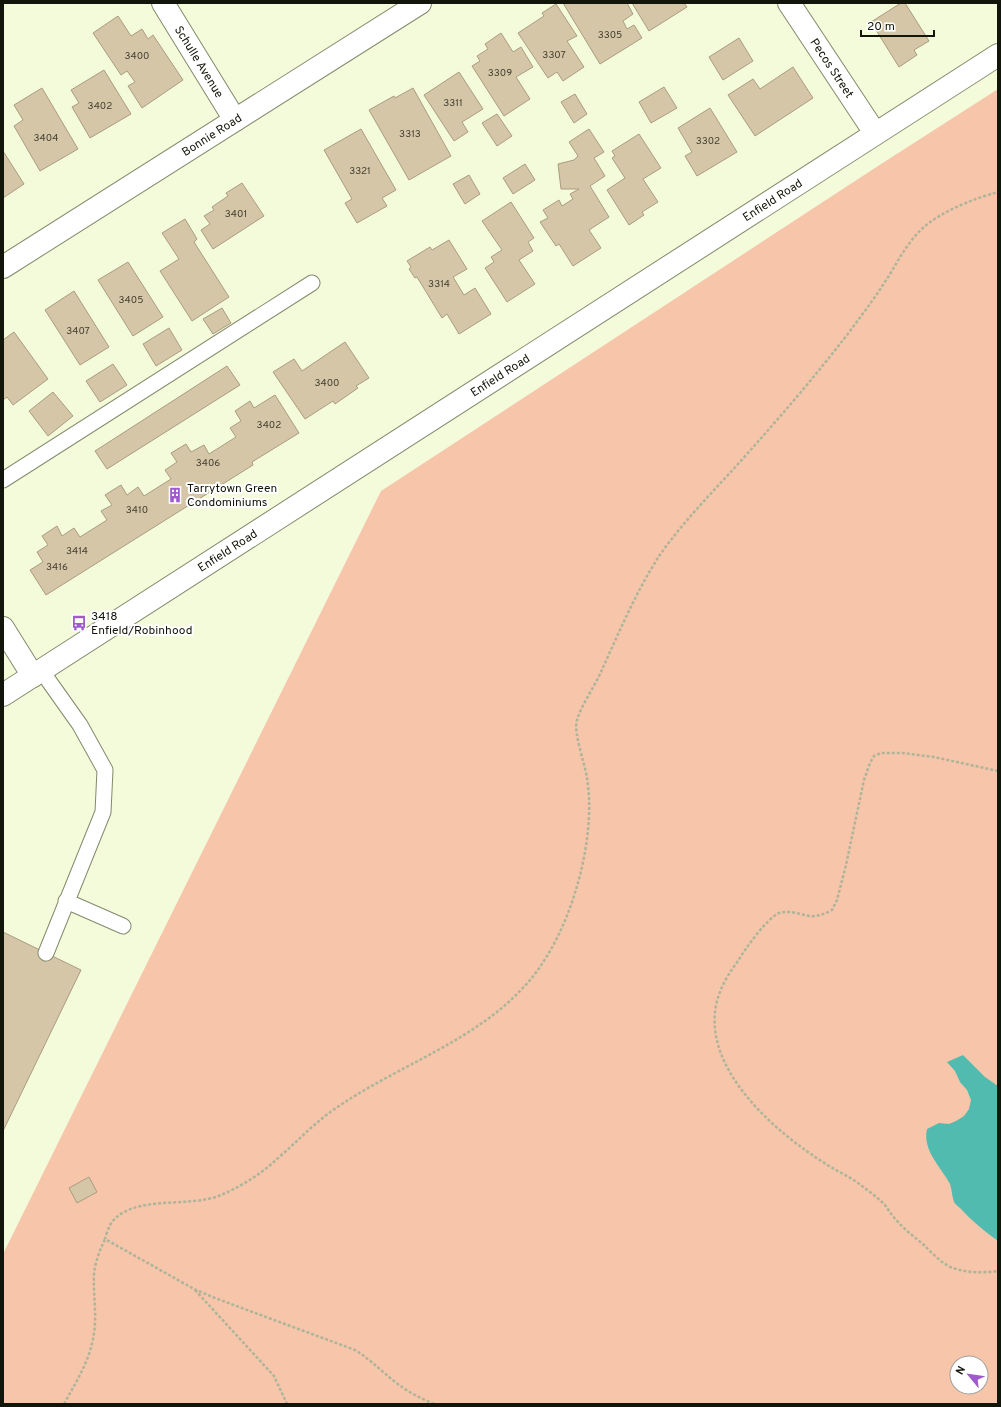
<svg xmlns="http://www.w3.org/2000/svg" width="1001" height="1407" font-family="Overpass,sans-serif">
	<rect width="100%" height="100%" fill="#f3fbda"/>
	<!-- green -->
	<path fill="#f7c6aa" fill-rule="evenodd" d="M 998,89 L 998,1404 L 3,1404 L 3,1254 L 381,491 L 878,166 ZM 957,1363 L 981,1363 L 981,1387 L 957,1387 Z"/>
	<!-- water -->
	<path fill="#52bbaf" d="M 963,1055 L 985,1077 L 998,1086 L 998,1241 C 984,1231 972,1221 961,1209 C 959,1207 955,1204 954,1202 C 952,1197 952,1190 950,1184 C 941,1167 922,1150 927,1129 L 939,1123 L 949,1124 L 956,1121 L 964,1116 L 969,1109 L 971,1100 L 967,1090 L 960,1082 L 955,1071 L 947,1062 Z"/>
	<!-- building -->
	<path fill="#d6c6a8" stroke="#aa9c7f" d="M 563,3 L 627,3 L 633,14 L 623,21 L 627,29 L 634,25 L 642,38 L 600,64 Z
		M 632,3 L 684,3 L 687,7 L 649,31 Z
		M 901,3 L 905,3 L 929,41 L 914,50 L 917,55 L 899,67 L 871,22 Z
		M 556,4 L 577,36 L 567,41 L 584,67 L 563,81 L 557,72 L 548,78 L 518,33 L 544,16 L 542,13 Z
		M 118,16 L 131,36 L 142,29 L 148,39 L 153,35 L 183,80 L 142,108 L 128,86 L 135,82 L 127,71 L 121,75 L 93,33 Z
		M 501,33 L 513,52 L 521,47 L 533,67 L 516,77 L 530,99 L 504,116 L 472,66 L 480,61 L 477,56 L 488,49 L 485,44 Z
		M 739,38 L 753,61 L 723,80 L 709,57 Z
		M 793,67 L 813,98 L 755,136 L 728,95 L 753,79 L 760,89 Z
		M 104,70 L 131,114 L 90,138 L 72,107 L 79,103 L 71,90 Z
		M 459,72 L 483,109 L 462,122 L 468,132 L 454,141 L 424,95 Z
		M 664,87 L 677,108 L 651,123 L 639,102 Z
		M 42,88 L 78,149 L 40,171 L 14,126 L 23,120 L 14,105 Z
		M 413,88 L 451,156 L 409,180 L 369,110 L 394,96 L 395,98 Z
		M 575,94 L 587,114 L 574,123 L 561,102 Z
		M 710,108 L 737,152 L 697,176 L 685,156 L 692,152 L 678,128 Z
		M 497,114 L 512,136 L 497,146 L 482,123 Z
		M 361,129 L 396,190 L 382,198 L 387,206 L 357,223 L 345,203 L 352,199 L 324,150 Z
		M 589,129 L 604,152 L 594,158 L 605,176 L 590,186 L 609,217 L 589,230 L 601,248 L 573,266 L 559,244 L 556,246 L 540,222 L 548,218 L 543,210 L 559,200 L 562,206 L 573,199 L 570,194 L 579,189 L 561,189 L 558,164 L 574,160 L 578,156 L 569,142 Z
		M 639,134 L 661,168 L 643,179 L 658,202 L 642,212 L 644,215 L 629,225 L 607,190 L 625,178 L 612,158 L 615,156 L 612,151 Z
		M 3,151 L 24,184 L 3,198 Z
		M 525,164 L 535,180 L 513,194 L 503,178 Z
		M 469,175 L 480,194 L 465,204 L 453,184 Z
		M 242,183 L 264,216 L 213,249 L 201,230 L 210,224 L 204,216 L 214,210 L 212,207 L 228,196 L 226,193 Z
		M 511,202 L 534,238 L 528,242 L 533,251 L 519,260 L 535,284 L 507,302 L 485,268 L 494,262 L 491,257 L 502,250 L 482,221 Z
		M 185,219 L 197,239 L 194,242 L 229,297 L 192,321 L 160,271 L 179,259 L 162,233 Z
		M 449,240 L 467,269 L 453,277 L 464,295 L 475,288 L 491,314 L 459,334 L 447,314 L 442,318 L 417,277 L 415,278 L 409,269 L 411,267 L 407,261 L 430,247 L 432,250 Z
		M 128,262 L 163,317 L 133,336 L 98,280 Z
		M 74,291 L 109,347 L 80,365 L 45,310 Z
		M 222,308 L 231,323 L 213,334 L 203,319 Z
		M 169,328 L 182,350 L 156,366 L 143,344 Z
		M 14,332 L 48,379 L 13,405 L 7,397 L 3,400 L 3,340 Z
		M 345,342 L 369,378 L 356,386 L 358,388 L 335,404 L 333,401 L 305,419 L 273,372 L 294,359 L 302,371 Z
		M 113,364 L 127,385 L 100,402 L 86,381 Z
		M 227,366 L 240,385 L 107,469 L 95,451 Z
		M 53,392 L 73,416 L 48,436 L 29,411 Z
		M 275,395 L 299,433 L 252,462 L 253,465 L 46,595 L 30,570 L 43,562 L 37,552 L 48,545 L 42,536 L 57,526 L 62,536 L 74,528 L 80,537 L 107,520 L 101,511 L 112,505 L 105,495 L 121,485 L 127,495 L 138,487 L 144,496 L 171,479 L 165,470 L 177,462 L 171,453 L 186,444 L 191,452 L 204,445 L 209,454 L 236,437 L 230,428 L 241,421 L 235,411 L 250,401 L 254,408 Z
		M 3,932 L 81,970 L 3,1131 Z
		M 89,1177 L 97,1192 L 77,1203 L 69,1188 Z"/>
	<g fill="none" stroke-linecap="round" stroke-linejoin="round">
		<!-- lane casing -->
		<g stroke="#838a6c" stroke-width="17">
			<path id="lane" d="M 3,480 L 312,283
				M 41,670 L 80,725 L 105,770 L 103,812 L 46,953
				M 66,901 L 123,926"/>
		</g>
		<!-- street casing -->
		<g stroke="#838a6c" stroke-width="24">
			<g id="street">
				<path id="s1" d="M 163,3 L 235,120"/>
				<path id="s2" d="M 3,267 L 420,3"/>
				<path d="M 3,628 L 33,676"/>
			</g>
		</g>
		<!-- secondary casing -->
		<g stroke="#838a6c" stroke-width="24">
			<g id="secondary">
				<path id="s3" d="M 789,3 L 875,133"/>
				<path id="s4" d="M 3,695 L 998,55"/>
			</g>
		</g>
		<!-- path -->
		<path stroke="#aeb49a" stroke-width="2.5" stroke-dasharray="3 2" stroke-linecap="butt" d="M 998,771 L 934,757 L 903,753 L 881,753 L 874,756 L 870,763 L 864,780 L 846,865 L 837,900 L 832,910 C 824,914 817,917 809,916 C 799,914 789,910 779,913 C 767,918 745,949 738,961 C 729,973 721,986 717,1001 C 700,1068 776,1133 826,1164 C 838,1172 851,1177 862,1186 C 870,1192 878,1198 885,1205 C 889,1211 893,1217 898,1222 C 906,1231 916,1238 925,1246 C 933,1254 942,1264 953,1268 C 967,1273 983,1273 998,1271
			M 195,1290 L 274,1376 L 287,1404
			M 64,1404 C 77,1380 90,1361 94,1333 C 97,1314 93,1294 94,1274 C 95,1262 100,1250 105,1239
			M 434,1404 C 420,1398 406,1391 394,1381 C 381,1371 370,1359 355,1350 L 215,1298 L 194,1289 L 105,1239 C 106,1235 108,1229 110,1225 C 130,1193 189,1209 221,1195 C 242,1186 261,1174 277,1159 C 298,1141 316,1121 339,1106 C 410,1058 501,1033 547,956 C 576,909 596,833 587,778 C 585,764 573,732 577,720 C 581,706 593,689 600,674 C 617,637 634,596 656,561 C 662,551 670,541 678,531 C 700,504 724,480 747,454 C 781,416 816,375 847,335 C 862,315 877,295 890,274 C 900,257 910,239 925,226 C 943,211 975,198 998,192"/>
		<!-- lane -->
		<use href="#lane" stroke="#fff" stroke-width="15"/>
		<!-- street -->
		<use href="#street" stroke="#fff" stroke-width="22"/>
		<!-- secondary -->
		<use href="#secondary" stroke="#fff" stroke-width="22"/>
	</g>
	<!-- icons -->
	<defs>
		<g id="building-bare" transform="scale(1.2)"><path d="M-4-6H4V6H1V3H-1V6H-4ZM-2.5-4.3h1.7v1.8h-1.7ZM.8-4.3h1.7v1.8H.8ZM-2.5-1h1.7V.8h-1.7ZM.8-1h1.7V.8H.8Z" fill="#9f5ace" stroke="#fff" stroke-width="2.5" paint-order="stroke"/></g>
		<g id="bus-bare" transform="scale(1.2)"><path d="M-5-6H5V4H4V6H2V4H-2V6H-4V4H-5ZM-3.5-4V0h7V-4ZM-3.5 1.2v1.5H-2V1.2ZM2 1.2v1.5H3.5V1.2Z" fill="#9f5ace" stroke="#fff" stroke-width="2.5" paint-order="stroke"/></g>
	</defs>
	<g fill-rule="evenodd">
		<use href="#building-bare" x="175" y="495"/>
		<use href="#bus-bare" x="79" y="623"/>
	</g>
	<g text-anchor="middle" stroke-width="4" stroke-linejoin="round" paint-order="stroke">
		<!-- number labels -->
		<g font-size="10" fill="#434131">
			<text x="610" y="38">3305</text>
			<text x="554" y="58">3307</text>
			<text x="137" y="59">3400</text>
			<text x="500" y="76">3309</text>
			<text x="453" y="106">3311</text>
			<text x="100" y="109">3402</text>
			<text x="410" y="137">3313</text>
			<text x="46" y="141">3404</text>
			<text x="708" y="144">3302</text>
			<text x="360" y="174">3321</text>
			<text x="236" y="217">3401</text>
			<text x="439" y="287">3314</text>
			<text x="131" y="303">3405</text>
			<text x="78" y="334">3407</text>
			<text x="327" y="386">3400</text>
			<text x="269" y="428">3402</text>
			<text x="208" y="466">3406</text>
			<text x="137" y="513">3410</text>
			<text x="77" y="554">3414</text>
			<text x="57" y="570">3416</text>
		</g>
		<!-- street labels -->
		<g font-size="12" fill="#121509" stroke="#fff">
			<text dy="4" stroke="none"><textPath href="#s1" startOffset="69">Schulle Avenue</textPath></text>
			<text dy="4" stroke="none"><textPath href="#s3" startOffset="78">Pecos Street</textPath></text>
			<text dy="4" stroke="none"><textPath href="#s2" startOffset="247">Bonnie Road</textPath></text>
			<text dy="4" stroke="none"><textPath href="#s4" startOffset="915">Enfield Road</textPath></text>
			<text dy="4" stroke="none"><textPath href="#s4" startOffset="591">Enfield Road</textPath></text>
			<text dy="4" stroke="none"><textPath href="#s4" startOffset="267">Enfield Road</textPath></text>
		</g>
		<!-- poi labels -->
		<g font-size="12" fill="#121509" stroke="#fff" text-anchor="start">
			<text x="187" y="492">Tarrytown Green<tspan x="187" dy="14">Condominiums</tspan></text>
			<text x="91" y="620">3418<tspan x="91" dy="14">Enfield/Robinhood</tspan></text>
		</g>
	</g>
	<!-- border -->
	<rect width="1001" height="1407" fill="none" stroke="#121509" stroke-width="8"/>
	<!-- north arrow -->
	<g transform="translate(969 1375) rotate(299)"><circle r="19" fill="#ffffff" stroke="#a0a19d"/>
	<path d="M0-3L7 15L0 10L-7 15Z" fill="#9f5ace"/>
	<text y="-6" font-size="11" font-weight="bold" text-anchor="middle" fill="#121509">N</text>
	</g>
	<!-- scale -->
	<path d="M861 30v6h73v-6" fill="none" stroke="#121509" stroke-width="2"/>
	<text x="867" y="30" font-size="12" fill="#121509" stroke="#ffffff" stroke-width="3" paint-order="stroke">20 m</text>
</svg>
